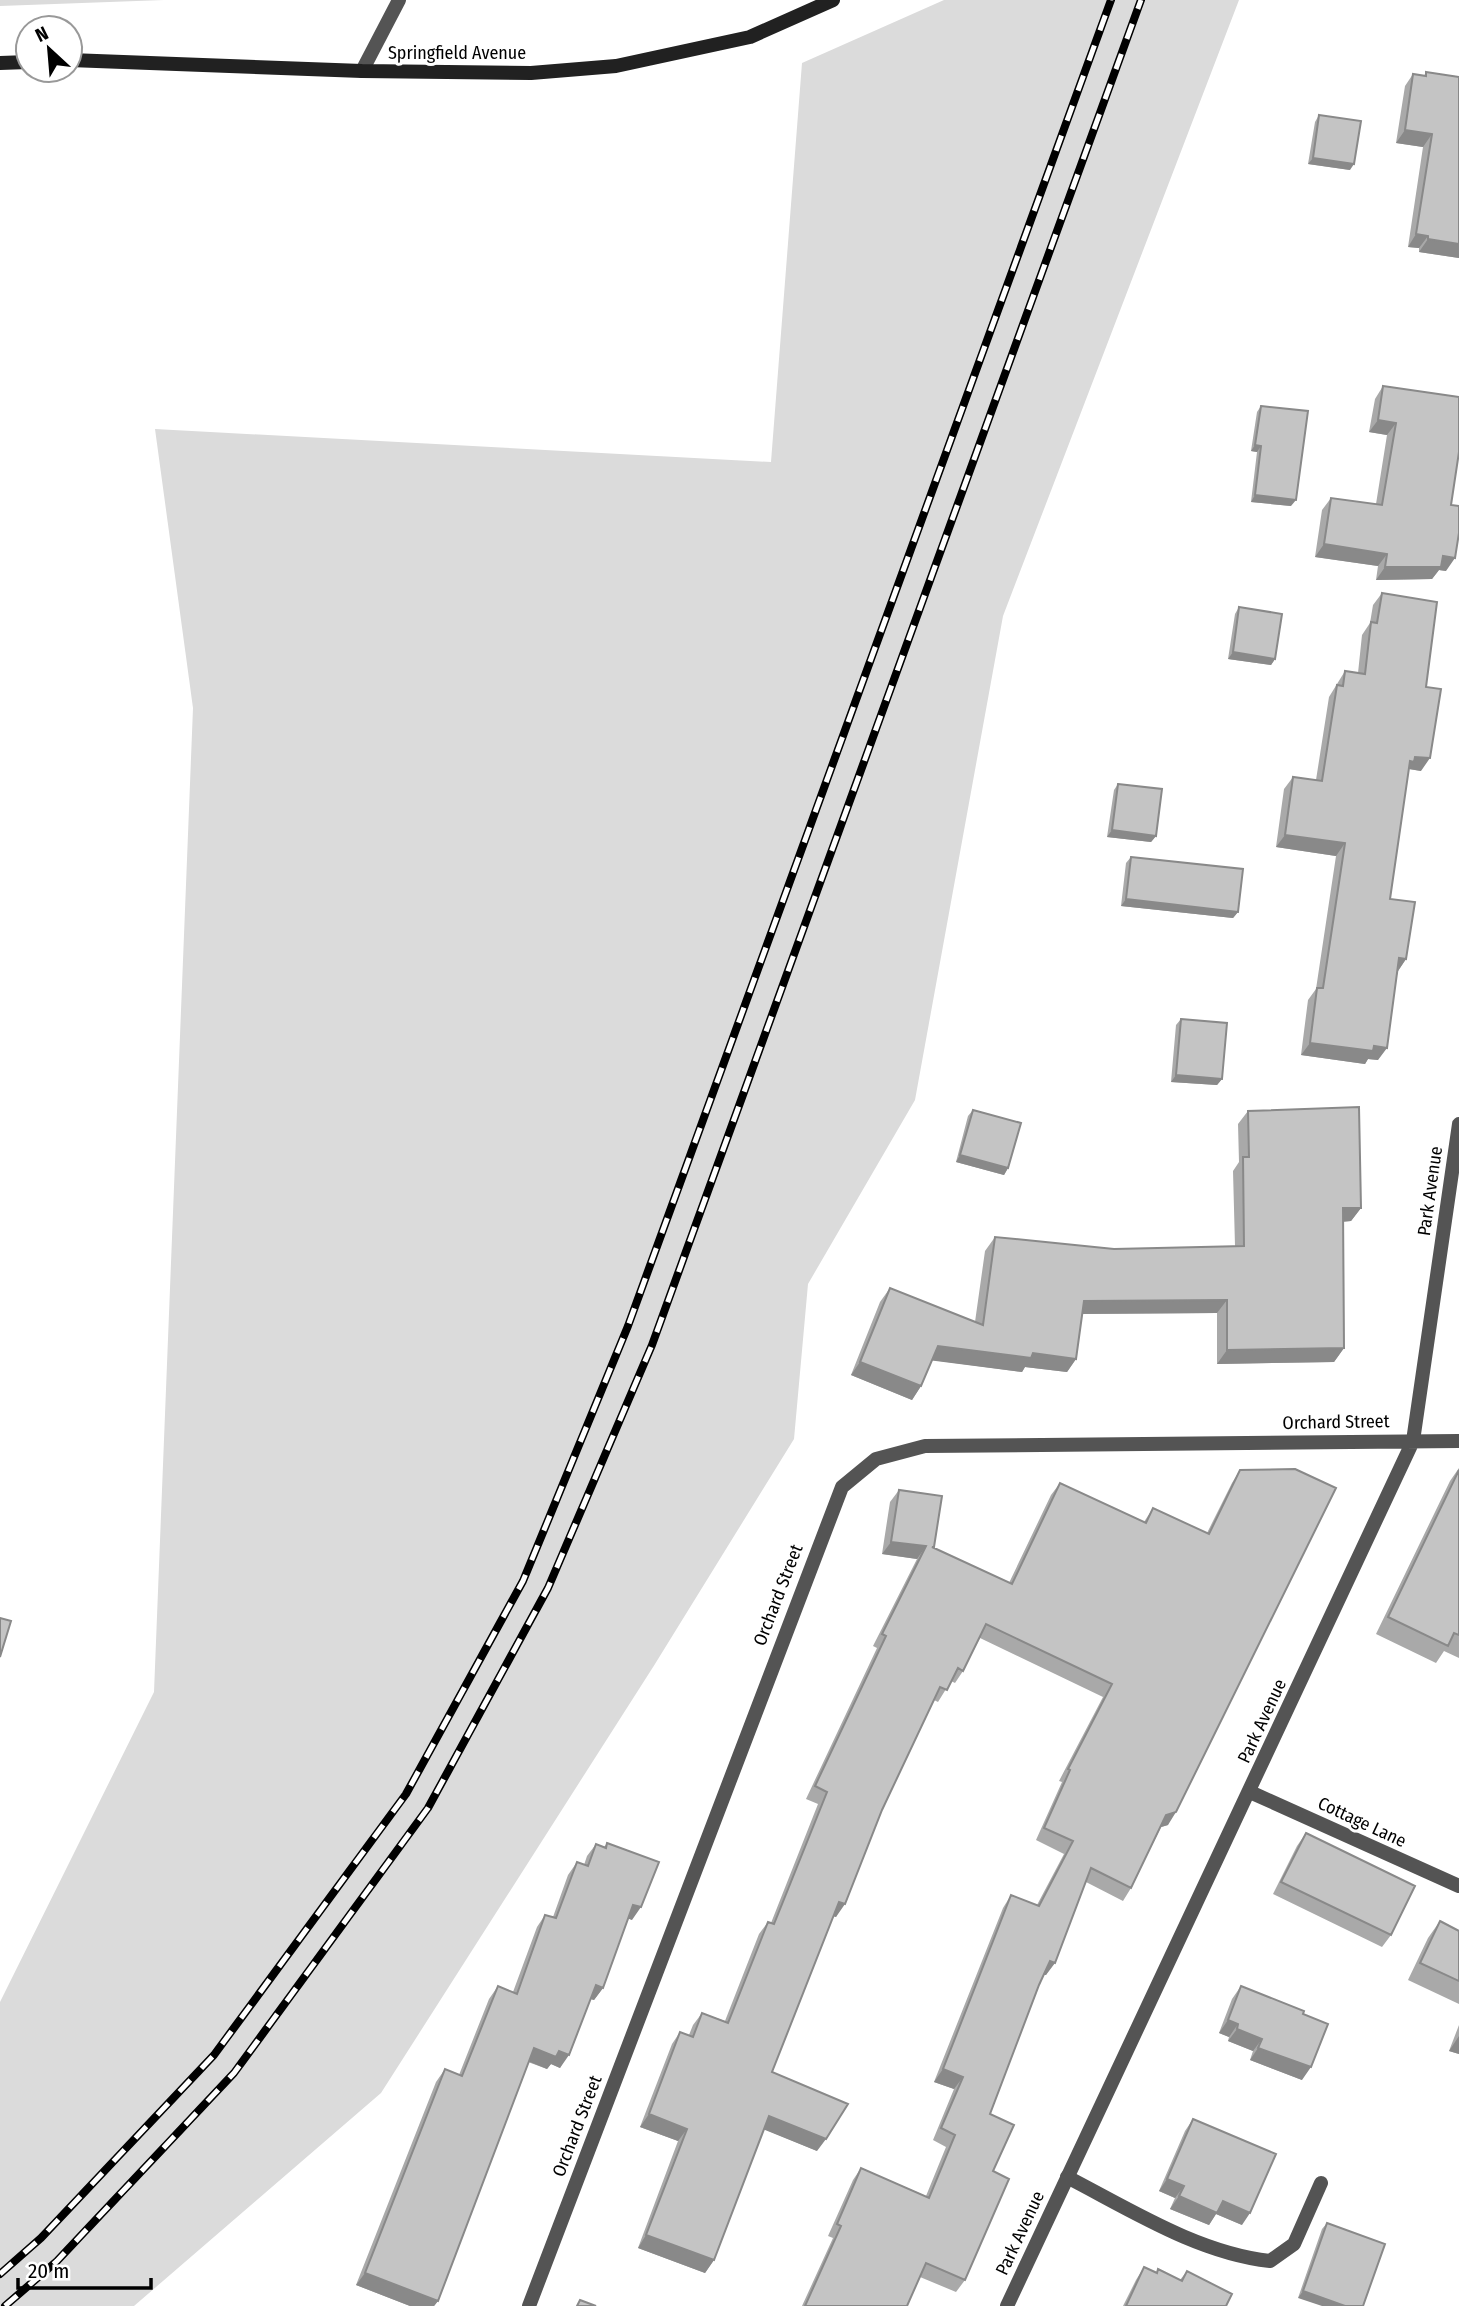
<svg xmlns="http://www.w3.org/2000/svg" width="1459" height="2306" font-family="'Fira Sans Condensed',sans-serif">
	<rect width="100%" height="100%" fill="#fff"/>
	<!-- green -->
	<path fill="#dbdbdb" d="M 0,0 L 164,0 L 0,6 Z
		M 944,0 L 1239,0 L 1003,616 L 915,1100 L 808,1284 L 794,1439 L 655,1664 L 381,2093 L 134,2306 L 0,2306 L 0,2002 L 154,1692 L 193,708 L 155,429 L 771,462 L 802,63 Z"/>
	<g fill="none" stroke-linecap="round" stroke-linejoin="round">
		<!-- lane -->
		<path stroke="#545454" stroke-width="14" d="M 1067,2177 C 1131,2210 1198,2253 1270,2261 L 1294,2244 L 1321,2183"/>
		<!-- street -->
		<path stroke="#545454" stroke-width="14" d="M 362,71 L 399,0
			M 1250,1792 L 1459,1886
			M 529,2306 L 842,1487 L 876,1459 L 925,1446 L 1459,1441
			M 1007,2306 L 1413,1441 L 1459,1124"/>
		<!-- secondary -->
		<path stroke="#212121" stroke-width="14" d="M 70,60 L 362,71 L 531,73 L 616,66 L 750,37 L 833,0
			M 0,63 L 28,62"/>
		<!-- rail casing -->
		<g stroke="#000" stroke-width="8">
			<path id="rail" d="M 0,2274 L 41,2238 L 214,2055 L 406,1794 L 523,1581 L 628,1326 L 1111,0
				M 5,2306 L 57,2261 L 234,2073 L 428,1808 L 548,1588 L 652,1345 L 1141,0"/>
		</g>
		<!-- rail -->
		<use href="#rail" stroke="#fff" stroke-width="5" stroke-dasharray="16" stroke-linecap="butt"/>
	</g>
	<!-- wall -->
	<path fill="#a9a9a9" d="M 1426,72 L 1459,77 L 1459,258 L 1419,252 L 1419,248 L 1408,247 L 1423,147 L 1396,143 L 1405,86 L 1413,74 L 1424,76 Z
		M 1319,115 L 1350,170 L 1308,164 L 1315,122 Z
		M 1383,386 L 1451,505 L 1446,571 L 1439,570 L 1432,579 L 1376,580 L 1378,566 L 1315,557 L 1322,510 L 1331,498 L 1376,504 L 1387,435 L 1369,432 L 1375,399 Z
		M 1261,406 L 1291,506 L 1251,502 L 1257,452 L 1251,451 L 1257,412 Z
		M 1382,593 L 1426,687 L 1421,771 L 1409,769 L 1390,899 L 1406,959 L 1398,971 L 1378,1060 L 1368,1059 L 1365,1064 L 1301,1055 L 1308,1000 L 1316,989 L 1336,856 L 1276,847 L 1284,789 L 1293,777 L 1316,780 L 1329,697 L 1345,671 L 1358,673 L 1362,635 L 1370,623 L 1373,605 Z
		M 1239,607 L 1275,659 L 1271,665 L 1228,659 L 1235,614 Z
		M 1118,784 L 1156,836 L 1151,842 L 1107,837 L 1114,790 Z
		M 1131,857 L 1238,912 L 1233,918 L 1121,906 L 1126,863 Z
		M 1181,1019 L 1222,1079 L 1217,1085 L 1171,1082 L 1176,1025 Z
		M 973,1110 L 1008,1168 L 1004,1175 L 956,1162 L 968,1116 Z
		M 1248,1111 L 1361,1208 L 1351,1221 L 1343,1222 L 1344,1348 L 1334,1362 L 1217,1364 L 1217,1313 L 1082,1314 L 1076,1359 L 1067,1372 L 1025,1367 L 1022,1372 L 932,1360 L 921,1386 L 912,1400 L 851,1375 L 880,1302 L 890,1288 L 975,1322 L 985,1251 L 995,1237 L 1114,1249 L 1235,1246 L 1233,1171 L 1239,1162 L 1238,1124 Z
		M 1459,1468 L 1459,1658 L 1444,1651 L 1436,1663 L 1376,1634 L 1450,1481 Z
		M 1240,1470 L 1168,1825 L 1161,1827 L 1131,1888 L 1123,1901 L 1086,1882 L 1046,1975 L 1044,1975 L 1039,1985 L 990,2114 L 993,2171 L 965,2280 L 956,2292 L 920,2277 L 907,2306 L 802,2306 L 833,2238 L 828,2236 L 853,2180 L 861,2168 L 926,2196 L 946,2147 L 933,2140 L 954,2089 L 934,2082 L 1003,1908 L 1011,1895 L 1037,1905 L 1064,1854 L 1036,1840 L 1062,1782 L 1059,1781 L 1103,1697 L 980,1638 L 963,1671 L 955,1683 L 951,1681 L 938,1702 L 934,1700 L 882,1810 L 836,1917 L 833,1916 L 772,2072 L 817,2151 L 764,2129 L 714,2260 L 705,2273 L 638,2248 L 678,2141 L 640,2127 L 672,2044 L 680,2032 L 689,2035 L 693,2025 L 702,2013 L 725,2021 L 759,1934 L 768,1922 L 771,1923 L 818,1804 L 806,1799 L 877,1648 L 873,1646 L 917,1559 L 882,1554 L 890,1502 L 899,1490 L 934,1548 L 1009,1583 L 1051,1495 L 1060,1483 L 1144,1522 L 1153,1508 L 1207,1533 L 1232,1483 Z
		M 1306,1833 L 1391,1935 L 1382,1947 L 1273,1894 L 1297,1846 Z
		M 607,1843 L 632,1920 L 628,1918 L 603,1988 L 594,2000 L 591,1999 L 560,2068 L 551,2064 L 547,2069 L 528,2062 L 438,2301 L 434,2306 L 410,2306 L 356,2285 L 436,2082 L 445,2069 L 459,2075 L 489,1999 L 498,1986 L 513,1992 L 537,1927 L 545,1915 L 553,1917 L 568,1875 L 577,1862 L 584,1865 L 587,1856 L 596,1844 L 604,1847 Z
		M 1440,1921 L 1459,1931 L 1459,2004 L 1408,1980 L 1428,1938 Z
		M 1241,1986 L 1303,2014 L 1302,2080 L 1250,2060 L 1253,2051 L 1228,2041 L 1229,2037 L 1219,2033 L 1232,1999 Z
		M 1459,2025 L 1459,2054 L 1449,2051 Z
		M 1193,2119 L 1242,2225 L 1216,2214 L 1209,2225 L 1170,2209 L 1175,2198 L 1159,2191 L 1185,2131 Z
		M 1327,2223 L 1385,2244 L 1298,2298 L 1322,2229 Z
		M 1144,2267 L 1156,2273 L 1158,2269 L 1180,2280 L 1187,2271 L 1226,2306 L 1123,2306 L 1136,2280 Z"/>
	<!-- shaded-wall -->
	<path fill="#898989" d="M 1405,130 L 1432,134 L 1423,147 L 1396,143 Z
		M 1313,158 L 1354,164 L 1350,170 L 1308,164 Z
		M 1416,234 L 1428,236 L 1419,248 L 1408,247 Z
		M 1428,239 L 1459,244 L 1459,258 L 1419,252 Z
		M 1378,420 L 1396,423 L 1387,435 L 1369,432 Z
		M 1255,445 L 1261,446 L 1257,452 L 1251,451 Z
		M 1255,495 L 1296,500 L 1291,506 L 1251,502 Z
		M 1324,544 L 1387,554 L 1378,566 L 1315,557 Z
		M 1443,556 L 1455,558 L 1446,571 L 1439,570 L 1432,579 L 1376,580 L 1385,567 Z
		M 1233,652 L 1275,659 L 1271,665 L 1228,659 Z
		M 1415,757 L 1430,758 L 1421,771 L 1409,769 L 1410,761 Z
		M 1112,830 L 1156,836 L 1151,842 L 1107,837 Z
		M 1285,835 L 1345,843 L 1336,856 L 1276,847 Z
		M 1126,899 L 1238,912 L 1233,918 L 1121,906 Z
		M 1399,958 L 1406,959 L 1398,971 Z
		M 1310,1043 L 1374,1046 L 1387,1048 L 1378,1060 L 1368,1059 L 1365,1064 L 1301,1055 Z
		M 1176,1075 L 1222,1079 L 1217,1085 L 1171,1082 Z
		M 960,1155 L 1008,1168 L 1004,1175 L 956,1162 Z
		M 1343,1208 L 1361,1208 L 1351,1221 L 1334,1222 Z
		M 1227,1300 L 1217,1313 L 1075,1314 L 1084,1301 Z
		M 938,1346 L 1033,1353 L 1076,1359 L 1067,1372 L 1025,1367 L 1022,1372 L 928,1360 Z
		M 1344,1348 L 1334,1362 L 1217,1364 L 1227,1350 Z
		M 860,1362 L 921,1386 L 912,1400 L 851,1375 Z
		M 891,1542 L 926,1546 L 917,1559 L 882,1554 Z
		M 1176,1812 L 1168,1825 L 1158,1828 L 1166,1815 Z
		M 839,1902 L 845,1904 L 836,1917 L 830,1915 Z
		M 633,1905 L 641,1907 L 632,1920 L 624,1917 Z
		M 1050,1961 L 1055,1963 L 1046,1975 L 1041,1974 Z
		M 596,1985 L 603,1988 L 594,2000 L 587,1998 Z
		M 1228,2020 L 1238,2024 L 1229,2037 L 1219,2033 Z
		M 1237,2029 L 1262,2039 L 1253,2051 L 1228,2041 Z
		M 1459,2036 L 1459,2054 L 1449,2051 Z
		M 534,2048 L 559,2051 L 569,2055 L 560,2068 L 551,2064 L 547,2069 L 525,2060 Z
		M 1258,2048 L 1311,2067 L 1302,2080 L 1250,2060 Z
		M 943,2069 L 963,2077 L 954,2089 L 934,2082 Z
		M 649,2114 L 687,2129 L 678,2141 L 640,2127 Z
		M 769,2116 L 826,2139 L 817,2151 L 760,2128 Z
		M 1167,2179 L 1184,2186 L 1175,2198 L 1159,2191 Z
		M 1179,2196 L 1223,2201 L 1250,2213 L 1242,2225 L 1216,2214 L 1209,2225 L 1170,2209 Z
		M 646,2235 L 714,2260 L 705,2273 L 638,2248 Z
		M 365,2273 L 438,2301 L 434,2306 L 410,2306 L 356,2285 Z
		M 1303,2291 L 1345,2306 L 1322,2306 L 1298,2298 Z"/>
	<!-- building -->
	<path fill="#c4c4c4" stroke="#898989" stroke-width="2" d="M 1426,72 L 1459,77 L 1459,244 L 1428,239 L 1428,236 L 1416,234 L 1432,134 L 1405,130 L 1413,74 L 1426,76 Z
		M 1319,115 L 1361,121 L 1354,164 L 1313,158 Z
		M 1383,386 L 1459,397 L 1459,452 L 1451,505 L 1459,506 L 1459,533 L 1455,558 L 1443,556 L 1441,567 L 1385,567 L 1387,554 L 1324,544 L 1331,498 L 1382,505 L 1396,423 L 1378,420 Z
		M 1261,406 L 1308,411 L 1296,500 L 1255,495 L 1261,446 L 1255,445 Z
		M 1382,593 L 1437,602 L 1426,687 L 1441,689 L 1430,758 L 1415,757 L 1414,762 L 1410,761 L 1390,899 L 1415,902 L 1406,959 L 1399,958 L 1387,1048 L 1374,1046 L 1373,1051 L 1310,1043 L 1317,988 L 1323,988 L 1345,843 L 1285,835 L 1293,777 L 1322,781 L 1337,685 L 1343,686 L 1345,671 L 1365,674 L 1371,622 L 1377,623 Z
		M 1239,607 L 1282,614 L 1275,659 L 1233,652 Z
		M 1118,784 L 1162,789 L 1156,836 L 1112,830 Z
		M 1131,857 L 1243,869 L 1238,912 L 1126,899 Z
		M 1181,1019 L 1227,1023 L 1222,1079 L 1176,1075 Z
		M 1359,1107 L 1361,1208 L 1343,1208 L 1344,1348 L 1227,1350 L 1227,1300 L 1084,1301 L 1076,1359 L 1033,1353 L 1031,1358 L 938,1346 L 921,1386 L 860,1362 L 890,1288 L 983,1325 L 995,1237 L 1114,1249 L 1244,1246 L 1243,1157 L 1249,1157 L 1248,1111 Z
		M 973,1110 L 1021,1123 L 1008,1168 L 960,1155 Z
		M 1295,1469 L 1336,1488 L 1176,1812 L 1166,1815 L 1131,1888 L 1091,1868 L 1055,1963 L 1050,1961 L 1039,1985 L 990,2114 L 1014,2125 L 993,2171 L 1009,2179 L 965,2280 L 926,2263 L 907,2306 L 805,2306 L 841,2226 L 837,2224 L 861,2168 L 929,2198 L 955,2135 L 941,2128 L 963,2077 L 943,2069 L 1011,1895 L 1039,1906 L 1073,1841 L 1044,1828 L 1070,1770 L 1068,1769 L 1112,1684 L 986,1624 L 963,1671 L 958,1668 L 947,1690 L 940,1687 L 882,1810 L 845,1904 L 839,1902 L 772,2072 L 848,2104 L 826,2139 L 769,2116 L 714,2260 L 646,2235 L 687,2129 L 649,2114 L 680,2032 L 693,2037 L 702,2013 L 728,2023 L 768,1922 L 774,1924 L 827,1792 L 815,1786 L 886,1636 L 882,1634 L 926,1546 L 891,1542 L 899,1490 L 942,1496 L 934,1547 L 932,1547 L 1012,1584 L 1060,1483 L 1146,1523 L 1153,1508 L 1209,1534 L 1240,1470 Z
		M 1459,1470 L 1459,1635 L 1454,1633 L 1448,1646 L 1388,1617 Z
		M 0,1618 L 11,1621 L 0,1657 Z
		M 1306,1833 L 1415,1886 L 1391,1935 L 1281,1882 Z
		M 607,1843 L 659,1862 L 641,1907 L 633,1905 L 603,1988 L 596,1985 L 569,2055 L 559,2051 L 556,2057 L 534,2048 L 438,2301 L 365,2273 L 445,2069 L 462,2076 L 498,1986 L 517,1994 L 545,1915 L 556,1918 L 577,1862 L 588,1866 L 596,1844 L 606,1848 Z
		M 1440,1921 L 1459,1931 L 1459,1981 L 1420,1963 Z
		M 1241,1986 L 1304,2011 L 1303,2014 L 1328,2024 L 1311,2067 L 1258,2048 L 1262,2039 L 1237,2029 L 1238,2024 L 1228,2020 Z
		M 1193,2119 L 1276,2154 L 1250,2213 L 1223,2201 L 1217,2213 L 1179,2196 L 1184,2186 L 1167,2179 Z
		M 1327,2223 L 1385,2244 L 1363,2306 L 1345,2306 L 1303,2291 Z
		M 1144,2267 L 1157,2273 L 1158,2269 L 1182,2281 L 1187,2271 L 1232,2294 L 1226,2306 L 1126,2306 Z
		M 580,2300 L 596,2306 L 577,2306 Z"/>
	<g text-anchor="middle" stroke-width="6" stroke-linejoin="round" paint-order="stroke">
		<!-- street labels -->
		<g font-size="18" fill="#000" stroke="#fff">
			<text x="457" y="59">Springfield Avenue</text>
			<text transform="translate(1430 1191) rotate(-82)" y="6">Park Avenue</text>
			<text transform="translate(1336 1422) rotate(-1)" y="6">Orchard Street</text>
			<text transform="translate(778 1595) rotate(-69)" y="6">Orchard Street</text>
			<text transform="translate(1262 1721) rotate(-65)" y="6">Park Avenue</text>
			<text transform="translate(1362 1822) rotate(25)" y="6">Cottage Lane</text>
			<text transform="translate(577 2126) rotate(-69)" y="6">Orchard Street</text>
			<text transform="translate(1020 2233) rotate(-65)" y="6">Park Avenue</text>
		</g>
	</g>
	<!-- north arrow -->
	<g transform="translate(49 49) rotate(334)"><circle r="33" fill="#ffffff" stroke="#999999" stroke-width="2"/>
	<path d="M0-5L12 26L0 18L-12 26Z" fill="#000000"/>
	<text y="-10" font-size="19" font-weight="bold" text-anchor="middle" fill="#000000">N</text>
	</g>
	<!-- scale -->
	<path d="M18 2278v10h133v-10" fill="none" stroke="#000000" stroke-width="3.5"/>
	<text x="28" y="2278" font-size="21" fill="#000000" stroke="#ffffff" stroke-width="5" paint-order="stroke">20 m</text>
</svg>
